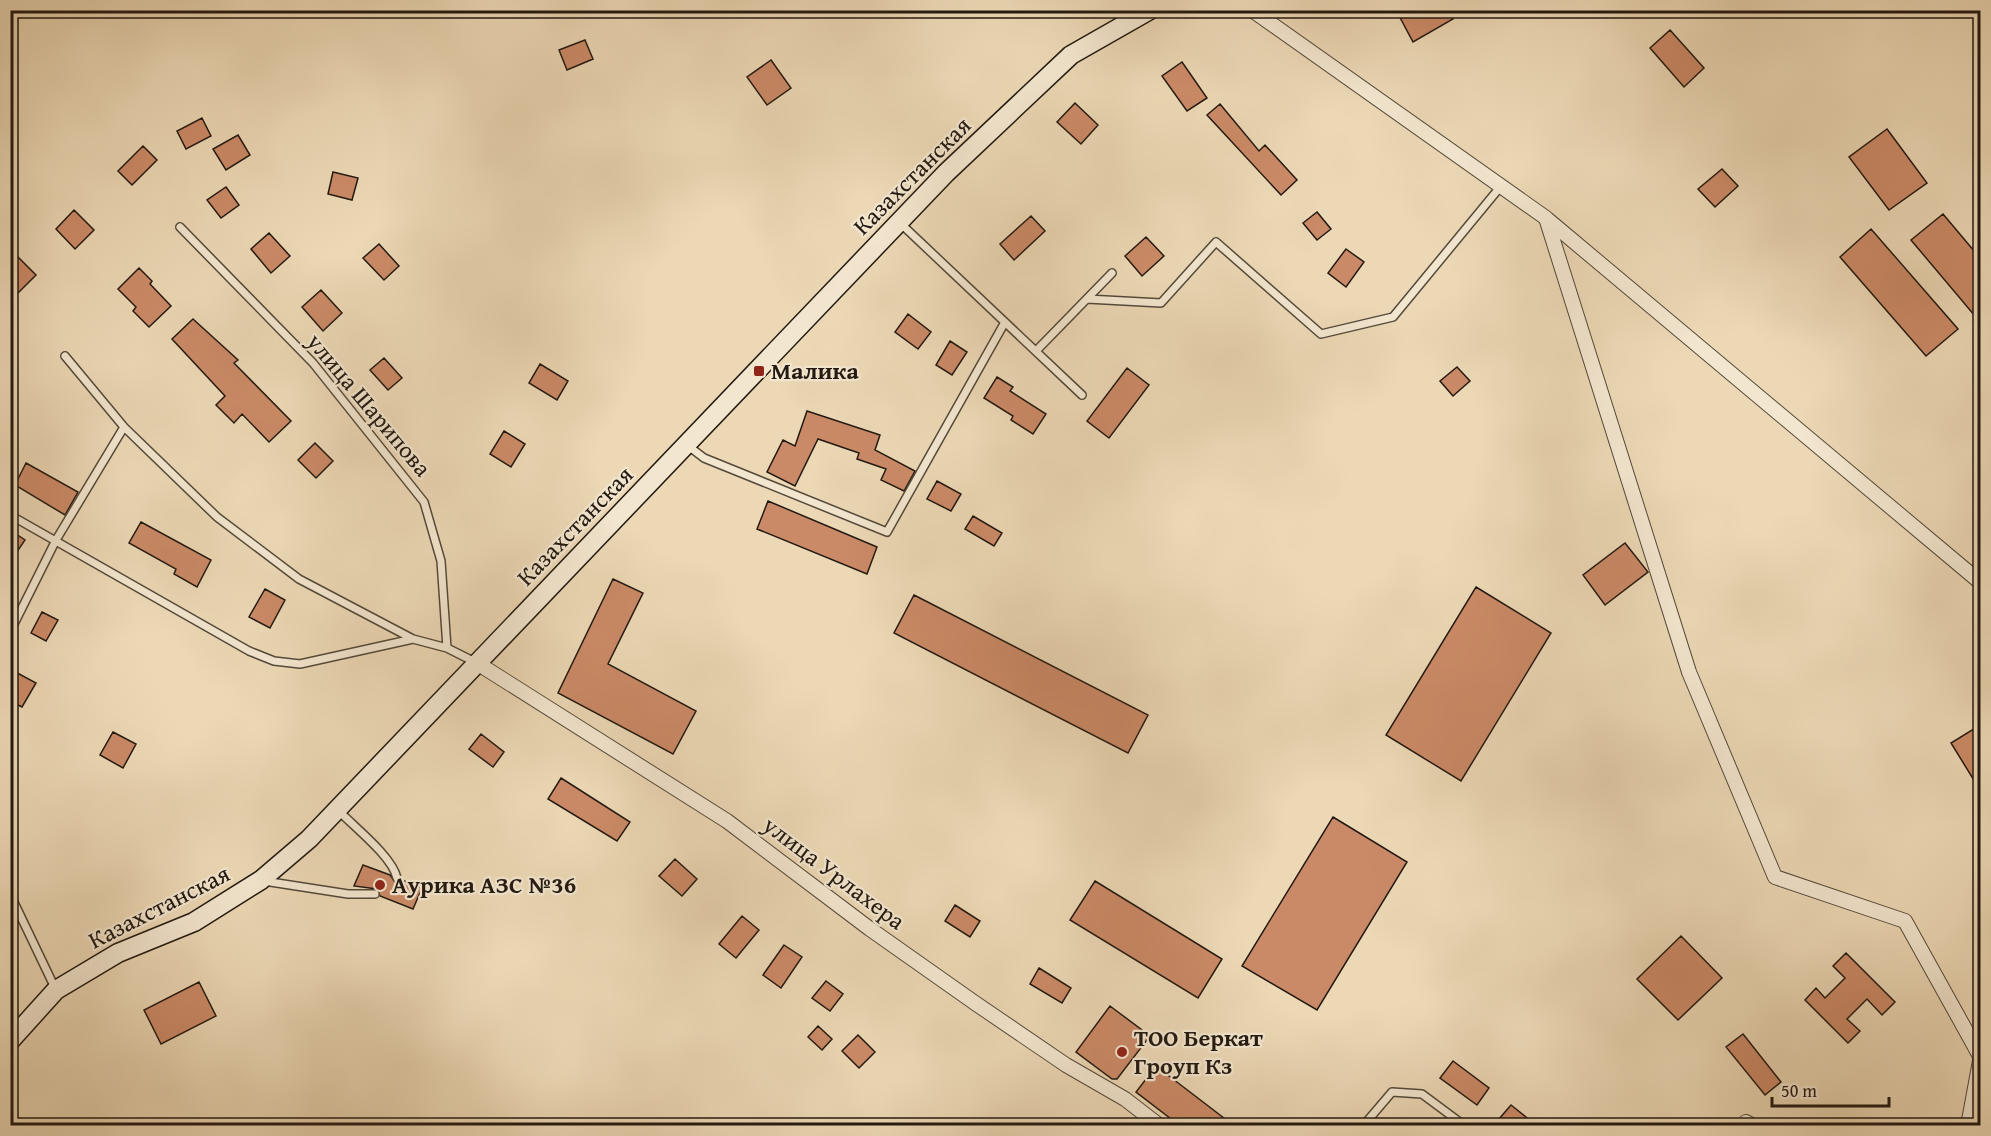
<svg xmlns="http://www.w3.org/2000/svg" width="1991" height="1136" font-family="'Gentium Book Plus',serif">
	<rect width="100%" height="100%" fill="#ecd8b5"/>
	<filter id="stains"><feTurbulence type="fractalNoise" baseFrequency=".00333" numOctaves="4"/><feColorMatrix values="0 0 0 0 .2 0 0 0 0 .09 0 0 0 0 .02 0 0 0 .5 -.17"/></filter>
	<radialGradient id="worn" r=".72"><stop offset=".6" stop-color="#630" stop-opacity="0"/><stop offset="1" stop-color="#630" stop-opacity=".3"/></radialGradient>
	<!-- building -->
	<path fill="#cb8a67" stroke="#221911" stroke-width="1.5" d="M 1396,10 L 1449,10 L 1453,19 L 1413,42 Z
		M 1670,30 L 1704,68 L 1684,87 L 1650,48 Z
		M 585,40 L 593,59 L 567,70 L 559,50 Z
		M 771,60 L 791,88 L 767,105 L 747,77 Z
		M 1182,62 L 1207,98 L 1187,111 L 1162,76 Z
		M 1075,103 L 1098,125 L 1081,144 L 1057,122 Z
		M 1220,104 L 1259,151 L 1265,145 L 1297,180 L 1281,195 L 1207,115 Z
		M 202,118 L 211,136 L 186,149 L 177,131 Z
		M 1887,129 L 1927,183 L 1889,210 L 1849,157 Z
		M 238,135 L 250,155 L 226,170 L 213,149 Z
		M 143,146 L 157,160 L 132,185 L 118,171 Z
		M 1722,169 L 1738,186 L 1715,207 L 1698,189 Z
		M 333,172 L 358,178 L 352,200 L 328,194 Z
		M 226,187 L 239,205 L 221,218 L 207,200 Z
		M 74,210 L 94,230 L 75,249 L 56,229 Z
		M 1317,212 L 1331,229 L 1317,240 L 1303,223 Z
		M 1943,214 L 1980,258 L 1980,322 L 1911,240 Z
		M 1031,216 L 1045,231 L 1014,260 L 1000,244 Z
		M 1871,229 L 1958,329 L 1926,356 L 1840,257 Z
		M 269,233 L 290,256 L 271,273 L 251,249 Z
		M 1146,237 L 1164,256 L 1142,276 L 1125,256 Z
		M 379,244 L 399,266 L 384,280 L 363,258 Z
		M 10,249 L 36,275 L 18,293 L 10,285 Z
		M 1346,249 L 1364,262 L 1346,287 L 1328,273 Z
		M 139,268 L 152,281 L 150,284 L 171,306 L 149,327 L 133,311 L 136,307 L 118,289 Z
		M 321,290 L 342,313 L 323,331 L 302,307 Z
		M 908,314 L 931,332 L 918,349 L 895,332 Z
		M 193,319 L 238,360 L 234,363 L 291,421 L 269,442 L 242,414 L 234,423 L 216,405 L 225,396 L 172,339 Z
		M 950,341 L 967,352 L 952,375 L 936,365 Z
		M 384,358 L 402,378 L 388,390 L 370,370 Z
		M 540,364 L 568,381 L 557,400 L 529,383 Z
		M 1457,367 L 1470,381 L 1453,396 L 1440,381 Z
		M 1127,368 L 1149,385 L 1109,438 L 1087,421 Z
		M 997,377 L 1013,387 L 1010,391 L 1046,414 L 1033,434 L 1011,420 L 1013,416 L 984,398 Z
		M 807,411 L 880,435 L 875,450 L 915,471 L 904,491 L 881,480 L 886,469 L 857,459 L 859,453 L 818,439 L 795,486 L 767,472 L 783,440 L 795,446 Z
		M 504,431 L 525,444 L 511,467 L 490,454 Z
		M 315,443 L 333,461 L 316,478 L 298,460 Z
		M 26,463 L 78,492 L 65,515 L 15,485 Z
		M 937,481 L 961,494 L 951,511 L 927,499 Z
		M 768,501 L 877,547 L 867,574 L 757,529 Z
		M 973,516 L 1002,533 L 994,546 L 965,529 Z
		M 141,522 L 211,560 L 197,587 L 174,574 L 176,569 L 129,543 Z
		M 10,530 L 25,540 L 10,562 Z
		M 1625,543 L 1648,572 L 1605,605 L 1583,575 Z
		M 613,579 L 643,593 L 608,664 L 696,711 L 673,754 L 558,693 Z
		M 1476,587 L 1551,633 L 1461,781 L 1386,735 Z
		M 265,589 L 285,600 L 270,628 L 249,617 Z
		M 914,595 L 1148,715 L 1128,753 L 894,633 Z
		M 42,612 L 58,620 L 46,641 L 31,633 Z
		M 10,669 L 36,683 L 22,707 L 10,701 Z
		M 1980,725 L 1980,790 L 1951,743 Z
		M 113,732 L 136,744 L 123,768 L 100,755 Z
		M 481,734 L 504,752 L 493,767 L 469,749 Z
		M 561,778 L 630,822 L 617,841 L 548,799 Z
		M 1333,817 L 1407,862 L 1317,1010 L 1242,966 Z
		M 675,859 L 697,879 L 682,896 L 659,876 Z
		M 363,865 L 390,875 L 396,883 L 402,880 L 422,888 L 413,909 L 380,896 L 377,889 L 354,886 Z
		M 1095,881 L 1222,959 L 1198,998 L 1070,920 Z
		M 955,905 L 980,921 L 970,937 L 945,921 Z
		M 742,916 L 759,930 L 736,958 L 719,944 Z
		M 1681,936 L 1722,978 L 1678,1020 L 1637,979 Z
		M 784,945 L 802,957 L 781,988 L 763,975 Z
		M 1846,953 L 1895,1002 L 1882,1015 L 1867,999 L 1847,1019 L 1860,1031 L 1848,1043 L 1805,1000 L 1816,988 L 1825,998 L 1845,978 L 1833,966 Z
		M 1039,968 L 1071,988 L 1062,1003 L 1030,984 Z
		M 826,981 L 843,994 L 830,1011 L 812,998 Z
		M 199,982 L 216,1016 L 161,1044 L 144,1010 Z
		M 1110,1006 L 1150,1036 L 1117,1079 L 1112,1079 L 1076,1052 Z
		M 818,1026 L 832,1039 L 822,1050 L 808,1037 Z
		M 1743,1034 L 1781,1082 L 1765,1095 L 1726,1047 Z
		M 858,1035 L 875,1052 L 859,1068 L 842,1051 Z
		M 1453,1061 L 1489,1088 L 1477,1105 L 1440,1078 Z
		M 1156,1066 L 1233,1125 L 1179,1125 L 1136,1092 Z
		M 1511,1105 L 1536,1125 L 1507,1125 L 1499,1119 Z"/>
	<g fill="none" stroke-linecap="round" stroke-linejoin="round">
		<!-- lane casing -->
		<g stroke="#54493a" stroke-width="10">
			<path id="lane" d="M 899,222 L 1082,395
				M 180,227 L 313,363 L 424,502 L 441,561 L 447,648
				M 1087,299 L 1161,303 L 1216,242 L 1321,334 L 1393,317 L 1501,186
				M 1036,351 L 1112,273
				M 65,356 L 124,427 L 217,517 L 299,579 L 413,639 L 447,648 L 475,662
				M 687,445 L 704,458 L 887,532 L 1005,322
				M 10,515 L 249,651 L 274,661 L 300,664 L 413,639
				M 10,632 L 56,540 L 124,427
				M 338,810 C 354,827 392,856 397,878
				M 264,881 L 348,894 L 375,894
				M 10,894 L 55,988
				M 1363,1126 L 1392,1092 L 1422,1094 L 1465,1126"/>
		</g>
		<!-- street casing -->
		<g stroke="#54493a" stroke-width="16">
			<path id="street" d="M 1252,10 L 1546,218 L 1689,672 L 1775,877 L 1905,921 L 1980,1056
				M 1547,219 L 1980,582
				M 477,663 L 727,821 L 870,929 L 975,1003 L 1066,1065 L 1125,1099 L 1160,1126
				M 1744,1126 L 1746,1122 L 1753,1126
				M 1968,1126 L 1980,1061"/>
		</g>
		<!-- secondary casing -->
		<g stroke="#221911" stroke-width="21">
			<path id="secondary" d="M 10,1041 L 56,990 L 118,953 L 194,922 L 261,880 L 309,839 L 946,173 L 1071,55 L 1150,10"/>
		</g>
		<!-- lane -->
		<use href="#lane" stroke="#f3e6cf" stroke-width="7"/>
		<!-- street -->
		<use href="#street" stroke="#f3e6cf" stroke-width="14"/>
		<!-- secondary -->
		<use href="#secondary" stroke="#f3e6cf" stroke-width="18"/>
	</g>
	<!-- markers -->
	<g fill="#8f2418" stroke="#f3e6cf" stroke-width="2">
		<rect x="753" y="365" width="12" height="12" rx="3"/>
		<circle cx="380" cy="885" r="6"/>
		<circle cx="1122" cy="1052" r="6"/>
	</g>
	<g text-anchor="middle" stroke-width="4.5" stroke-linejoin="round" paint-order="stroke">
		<!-- street labels -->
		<g font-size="24" fill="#221911" stroke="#f3e6cf">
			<text transform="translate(912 176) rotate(-45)" y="8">Казахстанская</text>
			<text transform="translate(369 405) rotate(50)" y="8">улица Шарипова</text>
			<text transform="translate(575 526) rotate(-46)" y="8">Казахстанская</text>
			<text transform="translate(834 873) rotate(37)" y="8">улица Урлахера</text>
			<text transform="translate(159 907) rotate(-27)" y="8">Казахстанская</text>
		</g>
		<!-- poi labels -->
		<g font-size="24" font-weight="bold" fill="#221911" stroke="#f3e6cf" text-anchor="start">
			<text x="771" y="379">Малика</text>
			<text x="392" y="893">Аурика АЗС №36</text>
			<text x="1134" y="1046">ТОО Беркат<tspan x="1134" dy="28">Гроуп Кз</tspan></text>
		</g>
	</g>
	<!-- margin -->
	<rect width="1991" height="1136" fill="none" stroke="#ecd8b5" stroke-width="36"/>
	<rect x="12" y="12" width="1967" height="1112" fill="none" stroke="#221911" stroke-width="3"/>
	<rect x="18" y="18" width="1955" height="1100" fill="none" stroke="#221911" stroke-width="1.5"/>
	<!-- scale -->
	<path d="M1772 1097v9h117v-9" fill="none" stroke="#221911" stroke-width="3"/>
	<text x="1781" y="1097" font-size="18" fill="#221911" stroke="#f3e6cf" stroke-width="4.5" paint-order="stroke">50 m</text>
	<rect width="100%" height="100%" filter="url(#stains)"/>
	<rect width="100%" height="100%" fill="url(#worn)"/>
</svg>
